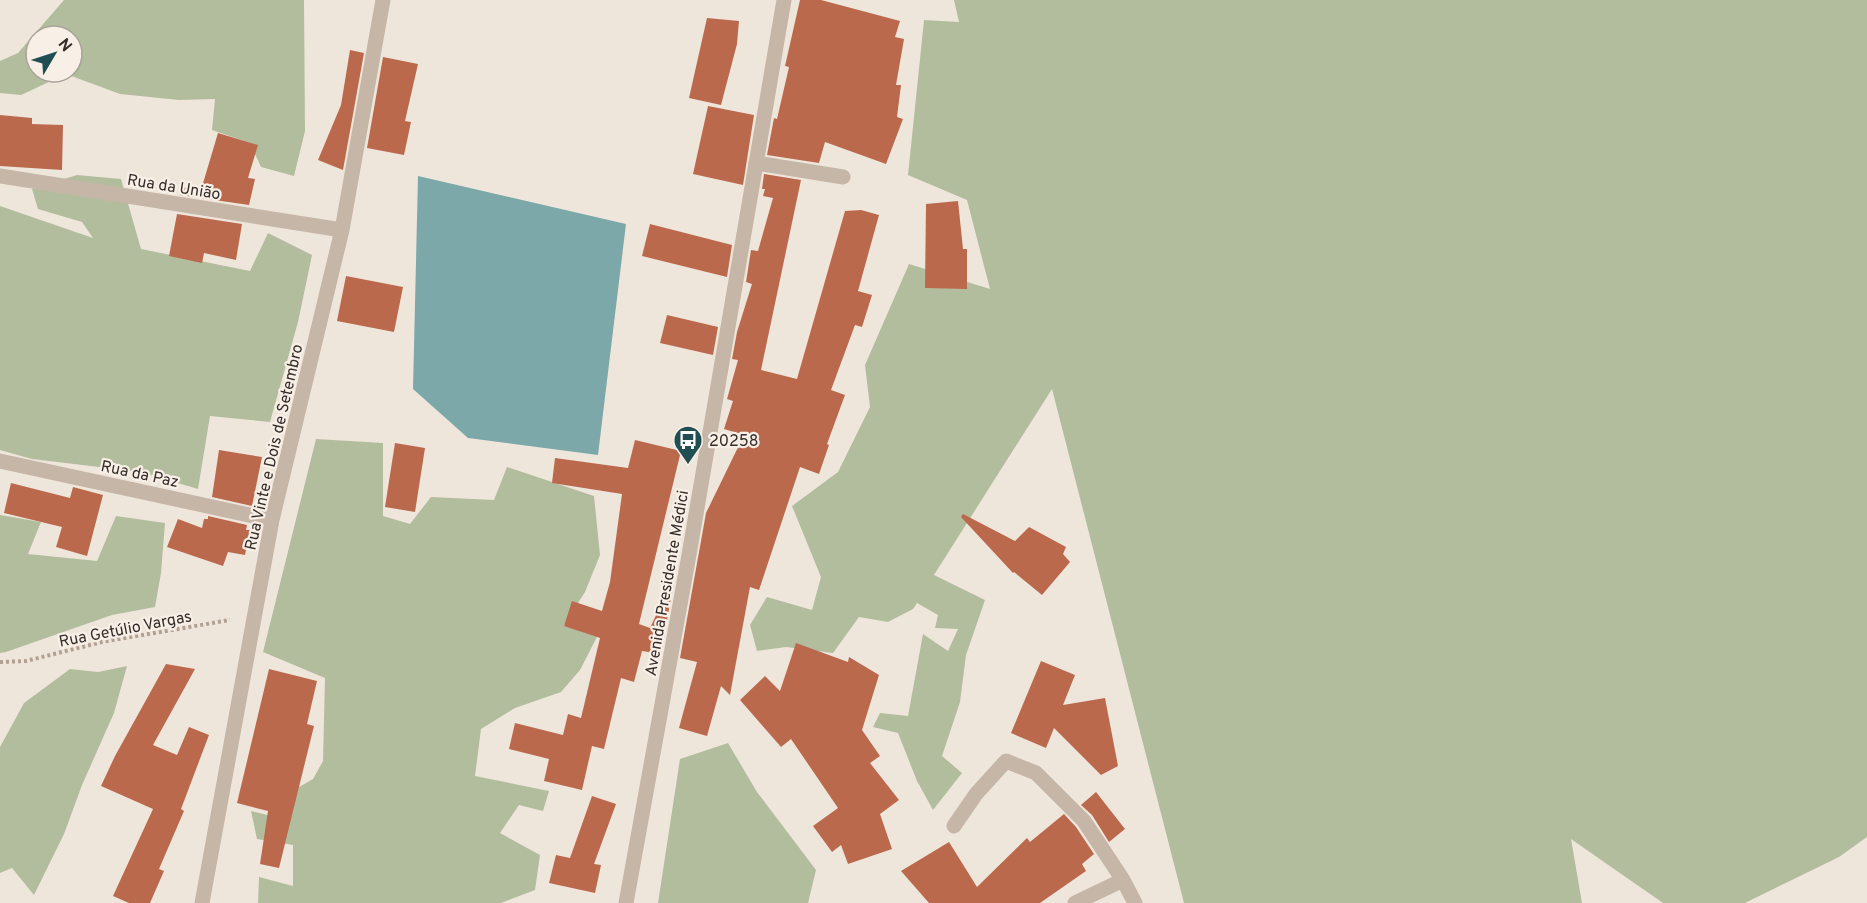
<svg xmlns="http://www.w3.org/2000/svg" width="1867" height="903" font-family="Overpass,sans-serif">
	<rect width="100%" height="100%" fill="#efe6db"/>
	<!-- green -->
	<path fill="#b2bd9d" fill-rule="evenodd" d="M 64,0 L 304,0 L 305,131 L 294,176 L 261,167 L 250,143 L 212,130 L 215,99 L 179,100 L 120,94 L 66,74 L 21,95 L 0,93 L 0,61 L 18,53 ZM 36,36 L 72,36 L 72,72 L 36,72 Z
		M 954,0 L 1867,0 L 1867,837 L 1839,857 L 1745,903 L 1663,903 L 1571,839 L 1582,903 L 1184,903 L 1052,389 L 934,575 L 985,600 L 966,655 L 960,702 L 942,756 L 962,773 L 933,810 L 917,781 L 898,733 L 873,727 L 880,713 L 908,716 L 923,634 L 948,651 L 958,629 L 935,628 L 938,615 L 917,603 L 913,609 L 888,622 L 859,617 L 833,653 L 786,647 L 757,651 L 750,625 L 767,597 L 812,610 L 821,577 L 792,506 L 838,472 L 870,407 L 865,365 L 909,264 L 990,289 L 967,200 L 908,175 L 924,20 L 959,22 Z
		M 77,175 L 121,179 L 141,249 L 250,271 L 268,233 L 312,255 L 298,322 L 270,422 L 210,416 L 198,489 L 141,472 L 32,459 L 0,450 L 0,206 L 93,238 L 82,222 L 38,209 L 32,189 Z
		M 316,439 L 383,443 L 383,516 L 410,524 L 431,497 L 494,500 L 507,467 L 594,496 L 600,555 L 585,592 L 564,625 L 597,637 L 580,670 L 561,692 L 515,708 L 481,729 L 475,776 L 549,791 L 543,811 L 519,805 L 500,833 L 540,855 L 535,890 L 501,903 L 258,903 L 259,877 L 293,886 L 293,845 L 257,839 L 251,811 L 288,820 L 299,787 L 313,779 L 323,761 L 325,678 L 263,652 Z
		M 0,515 L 41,522 L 28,554 L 97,561 L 116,516 L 165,523 L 161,573 L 155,607 L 112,615 L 6,652 L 0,653 Z
		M 127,666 L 114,713 L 82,785 L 64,834 L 34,895 L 12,868 L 0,873 L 0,747 L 24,703 L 70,669 L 98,672 Z
		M 728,743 L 757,792 L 816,870 L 808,903 L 658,903 L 680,759 Z"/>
	<!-- water -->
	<path fill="#7da8aa" d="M 418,176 L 626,224 L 598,455 L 468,438 L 413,389 Z"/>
	<!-- building -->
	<path fill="#bb694d" d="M 800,0 L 821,0 L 900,21 L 895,37 L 904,39 L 896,85 L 901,85 L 897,117 L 903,119 L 886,164 L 825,142 L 819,163 L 767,155 L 774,118 L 777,119 L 789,67 L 785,66 Z
		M 707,18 L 739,21 L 737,44 L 721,105 L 689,98 Z
		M 350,50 L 364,53 L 343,170 L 318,160 L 341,105 Z
		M 383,57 L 418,64 L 405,121 L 411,122 L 404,155 L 367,148 Z
		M 708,106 L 754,115 L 743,185 L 693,174 Z
		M 0,115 L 32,118 L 32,124 L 63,125 L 62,170 L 0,166 Z
		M 218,133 L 258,145 L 248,178 L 255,179 L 249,205 L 180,195 L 182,187 L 201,190 Z
		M 764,174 L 801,180 L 761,370 L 797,379 L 845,211 L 861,210 L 879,215 L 858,291 L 872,295 L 862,327 L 855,325 L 831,390 L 845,395 L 827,444 L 829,445 L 819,474 L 800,467 L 759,590 L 750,587 L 730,695 L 721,686 L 707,736 L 679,728 L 697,662 L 680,658 L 706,513 L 744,435 L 724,429 L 733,401 L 727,399 L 738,360 L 732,359 L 737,332 L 752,284 L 746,282 L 751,250 L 758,251 L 773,198 L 763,196 L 765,189 L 762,189 Z
		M 958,201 L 963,249 L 967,249 L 967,289 L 925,288 L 926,204 Z
		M 177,214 L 242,224 L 236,260 L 204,253 L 202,263 L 169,256 Z
		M 650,224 L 732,245 L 727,277 L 642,256 Z
		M 346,276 L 403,287 L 394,332 L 337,321 Z
		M 667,315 L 718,327 L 713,355 L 660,343 Z
		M 635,440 L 681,451 L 639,624 L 650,628 L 675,575 L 661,654 L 642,651 L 634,682 L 621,678 L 604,749 L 592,746 L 582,790 L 544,781 L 549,759 L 509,749 L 515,723 L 563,735 L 568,714 L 581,718 L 600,638 L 564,626 L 572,601 L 602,611 L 610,582 L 622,494 L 552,483 L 555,458 L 628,468 Z
		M 395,443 L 425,448 L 415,512 L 385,507 Z
		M 219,450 L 262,457 L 252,506 L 212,497 Z
		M 11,483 L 70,498 L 73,487 L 103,495 L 87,556 L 56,547 L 62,527 L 4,513 Z
		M 963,514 L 1015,541 L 1029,527 L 1066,547 L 1063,554 L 1070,562 L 1042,595 L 1014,572 L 1013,573 L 961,517 Z
		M 208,516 L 247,525 L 246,530 L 250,530 L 245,555 L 228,552 L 223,566 L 167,547 L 178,519 L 202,528 L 204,519 L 208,519 Z
		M 796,643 L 848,662 L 849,657 L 879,675 L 862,730 L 880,756 L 870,763 L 899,800 L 880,814 L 892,849 L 848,864 L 841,845 L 832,852 L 813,826 L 838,808 L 791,739 L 781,747 L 740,700 L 765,676 L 780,691 Z
		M 1041,661 L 1075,675 L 1063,705 L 1105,698 L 1118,766 L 1101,775 L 1054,728 L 1046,748 L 1011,733 Z
		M 166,664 L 195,669 L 153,745 L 177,755 L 189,727 L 209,735 L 181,809 L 184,811 L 159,869 L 164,871 L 150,903 L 129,903 L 113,896 L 153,809 L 101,786 L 115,756 Z
		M 269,669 L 317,681 L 307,724 L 314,726 L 279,868 L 260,864 L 268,811 L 237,803 Z
		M 1096,792 L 1125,829 L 1109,842 L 1092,815 L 1081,805 Z
		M 592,796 L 616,804 L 594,864 L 601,865 L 595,893 L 549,883 L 556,855 L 570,858 Z
		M 1064,814 L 1076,827 L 1094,854 L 1082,864 L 1086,871 L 1040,903 L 929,903 L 901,871 L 949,842 L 977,887 L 1027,838 L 1030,842 Z"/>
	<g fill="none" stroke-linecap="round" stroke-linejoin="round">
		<!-- path -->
		<path stroke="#b2a093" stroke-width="4" stroke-dasharray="3 3" stroke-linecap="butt" d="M 0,662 L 26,661 L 102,642 L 230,620"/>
		<!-- minor -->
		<path stroke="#c6b6a8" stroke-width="15" d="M 756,163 L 843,177
			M 0,176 L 342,230
			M 0,461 L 272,520
			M 954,826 L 976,794 L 1006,761 L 1036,773 L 1084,821 L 1123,880
			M 202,903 L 272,520 L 342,230 L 383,0
			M 1075,903 L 1123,880 L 1135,903"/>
		<!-- tertiary -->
		<path stroke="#c6b6a8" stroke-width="15" d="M 626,903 L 689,555 L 784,0"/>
	</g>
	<!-- icons -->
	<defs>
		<g id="bus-pin" transform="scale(1.5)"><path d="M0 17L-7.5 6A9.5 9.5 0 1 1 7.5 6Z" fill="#214e52" stroke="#f8f0e7"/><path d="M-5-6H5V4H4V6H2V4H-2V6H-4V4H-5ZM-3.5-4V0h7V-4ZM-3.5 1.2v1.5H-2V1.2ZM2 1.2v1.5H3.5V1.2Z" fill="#fff"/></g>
	</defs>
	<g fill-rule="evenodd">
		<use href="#bus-pin" x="688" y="440"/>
	</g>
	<g text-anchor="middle" stroke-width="4.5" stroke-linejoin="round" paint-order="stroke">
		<!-- street labels -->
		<g font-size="16" fill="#342c28" stroke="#f8f0e7">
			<text transform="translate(174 186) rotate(9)" y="6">Rua da União</text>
			<text transform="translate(273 447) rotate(-77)" y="6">Rua Vinte e Dois de Setembro</text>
			<text transform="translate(140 473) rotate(12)" y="6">Rua da Paz</text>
			<text transform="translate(666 583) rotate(-80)" y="6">Avenida Presidente Médici</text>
			<text transform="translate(125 628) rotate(-11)" y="6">Rua Getúlio Vargas</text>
		</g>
		<!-- poi labels -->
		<g font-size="16" fill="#342c28" stroke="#f8f0e7" text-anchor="start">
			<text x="709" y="446">20258</text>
		</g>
	</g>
	<!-- north arrow -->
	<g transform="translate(54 54) rotate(51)"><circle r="28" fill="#f8f0e7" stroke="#aaa29b" stroke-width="1.5"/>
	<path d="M0-4.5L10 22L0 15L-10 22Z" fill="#214e52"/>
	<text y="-9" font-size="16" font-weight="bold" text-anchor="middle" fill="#342c28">N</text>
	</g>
</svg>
